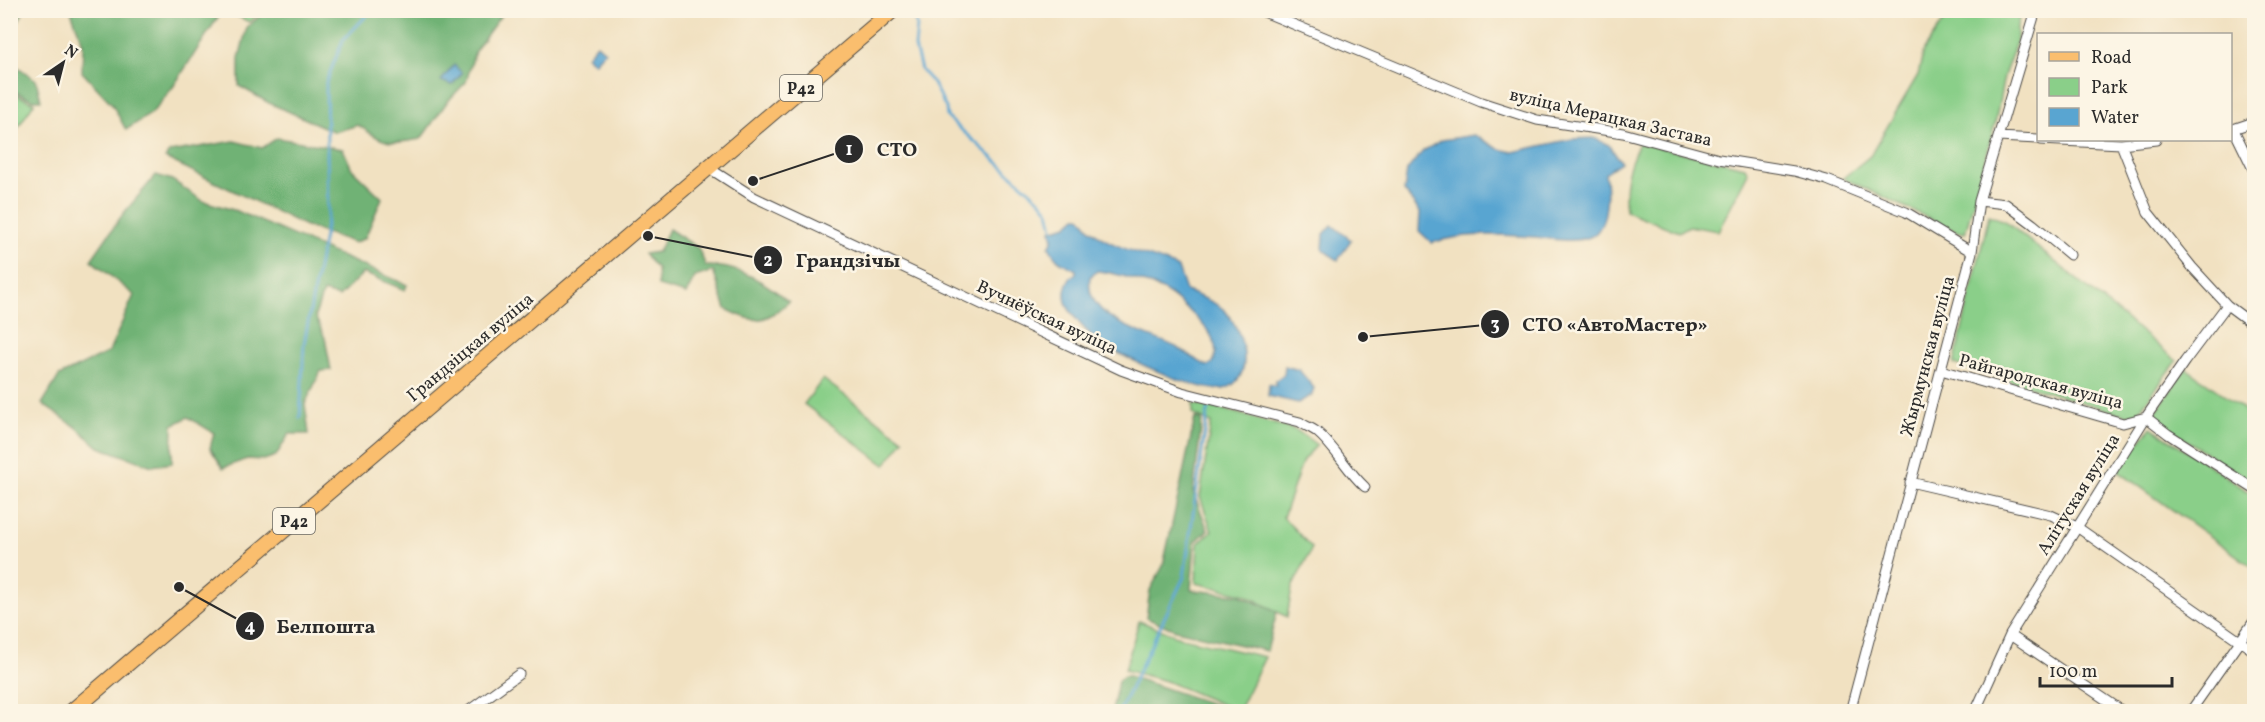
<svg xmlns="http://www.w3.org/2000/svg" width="2265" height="722" font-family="Vollkorn,serif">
	<rect width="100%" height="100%" fill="#fcf5e5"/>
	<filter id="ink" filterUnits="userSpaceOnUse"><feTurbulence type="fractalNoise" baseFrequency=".0167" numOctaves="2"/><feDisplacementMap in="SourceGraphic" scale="12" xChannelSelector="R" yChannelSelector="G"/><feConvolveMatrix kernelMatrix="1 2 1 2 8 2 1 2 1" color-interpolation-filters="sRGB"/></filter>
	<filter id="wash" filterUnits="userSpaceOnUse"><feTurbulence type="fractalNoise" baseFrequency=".008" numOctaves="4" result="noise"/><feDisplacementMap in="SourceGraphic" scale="24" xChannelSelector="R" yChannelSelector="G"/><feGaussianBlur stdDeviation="1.35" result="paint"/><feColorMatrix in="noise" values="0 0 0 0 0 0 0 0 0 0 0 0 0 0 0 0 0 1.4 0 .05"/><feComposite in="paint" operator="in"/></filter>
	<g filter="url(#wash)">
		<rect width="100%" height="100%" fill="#f1e1c1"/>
		<!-- green -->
		<path fill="#8acf89" stroke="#5a7d5a" stroke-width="1.5" d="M 225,10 L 262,10 L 262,11 L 249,22 Z
			M 1951,10 L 2021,11 L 2017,26 L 2017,40 L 2004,76 L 1995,124 L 1965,233 L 1956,231 L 1843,178 L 1870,156 L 1918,75 L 1924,50 Z
			M 11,92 L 34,103 L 11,138 Z
			M 1639,143 L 1745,167 L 1748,173 L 1718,231 L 1689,226 L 1679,232 L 1626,211 C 1623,183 1627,169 1639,143 Z
			M 1989,215 L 2005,221 L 2177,361 L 2136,415 L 2125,415 L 1954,364 Z
			M 2186,368 L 2254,417 L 2254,483 L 2175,433 L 2153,416 Z
			M 823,379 L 904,440 L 885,465 L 804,404 Z
			M 1193,404 L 1218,408 L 1296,430 L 1317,445 L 1303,460 L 1283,517 L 1312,548 L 1292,588 L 1287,617 L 1246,595 L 1196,583 L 1198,543 L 1212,531 L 1200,497 L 1211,423 L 1193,414 Z
			M 2151,427 L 2254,495 L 2254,568 L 2118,471 Z
			M 1139,621 L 1182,638 L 1265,657 L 1238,711 L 1166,681 L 1125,670 Z"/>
		<!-- forest -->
		<path fill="#6fb275" stroke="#4d6e50" stroke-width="1.5" d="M 11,10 L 24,11 L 11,35 L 10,11 Z
			M 71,11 L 71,10 L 222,11 L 173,87 L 152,113 L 126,130 L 112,104 L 82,72 L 83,44 Z
			M 266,11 L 504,11 L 475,51 L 466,82 L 447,102 L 421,139 C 387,145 386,144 358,125 L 335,132 L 269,103 L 239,86 L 239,58 L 247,27 Z
			M 11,62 L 36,80 L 41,100 L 33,100 L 11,90 Z
			M 277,138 L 343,149 L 352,169 L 382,198 L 365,238 L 355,243 L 308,227 L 165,158 L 170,152 L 234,141 L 262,148 Z
			M 156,175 L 172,180 L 203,201 L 237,211 L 407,285 L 405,290 L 363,273 L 339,297 L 323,292 L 315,316 L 325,338 L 331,370 L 321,371 L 305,404 L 309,434 L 289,434 L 276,456 L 264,460 L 247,459 L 223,468 L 210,448 L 214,433 L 188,417 L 173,425 L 172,463 L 152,466 L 99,447 L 76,427 L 42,404 L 59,376 L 109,352 L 134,295 L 91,260 L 123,214 Z
			M 669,229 L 698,248 L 706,266 C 737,265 766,282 789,302 C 761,324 757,324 726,309 L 713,271 L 695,277 L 686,294 L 658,286 L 657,269 L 644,254 L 658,252 Z
			M 1195,418 L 1202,420 L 1193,492 L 1208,530 L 1195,542 L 1191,590 L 1240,595 L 1277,612 L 1267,651 L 1176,630 L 1146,618 L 1150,590 L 1163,566 Z
			M 1124,676 L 1129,676 L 1233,711 L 1112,711 L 1118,681 Z"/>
		<!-- water -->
		<path fill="#59a5d1" stroke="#42687e" stroke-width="1.5" fill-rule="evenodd" d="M 597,44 L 605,51 L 594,63 L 587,56 Z
			M 454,65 L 462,73 L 452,85 L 441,81 Z
			M 1474,135 L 1499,149 L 1513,152 L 1572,139 L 1594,138 L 1609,145 L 1621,162 L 1605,173 C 1608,189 1609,229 1590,237 C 1573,243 1551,239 1534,237 C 1499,235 1466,232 1432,243 L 1419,231 L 1420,212 L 1404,191 L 1407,170 L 1423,151 L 1442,140 Z
			M 1076,217 L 1081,217 C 1085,222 1088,228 1093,231 C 1116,251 1152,254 1178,268 L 1186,291 C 1198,296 1212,300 1223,309 C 1241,326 1258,374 1227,388 C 1206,397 1123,357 1104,345 C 1090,336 1078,323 1069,309 C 1062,297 1064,281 1076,273 L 1076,270 C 1061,261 1059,265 1049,247 L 1053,239 L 1051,230 L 1067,225 ZM 1097,271 C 1112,272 1146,282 1160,289 C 1174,295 1208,326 1213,340 C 1217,349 1216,355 1213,363 L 1208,366 C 1197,361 1187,353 1176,347 C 1147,333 1083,320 1090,277 Z
			M 1332,225 L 1351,240 L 1338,260 L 1323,250 L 1324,234 Z
			M 1285,366 L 1299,370 L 1314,388 L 1312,395 L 1298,403 L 1268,396 L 1269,384 L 1276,386 L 1275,381 L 1284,374 Z"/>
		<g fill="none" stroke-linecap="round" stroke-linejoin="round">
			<!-- stream -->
			<path stroke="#59a5d1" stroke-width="3" d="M 910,10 L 917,26 L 915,47 L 921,70 L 932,82 L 946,108 L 947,117 L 1040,200 L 1049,211 L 1053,228
				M 300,418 L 304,344 L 328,214 L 326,82 L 343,40 L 372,10
				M 1094,712 L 1095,710
				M 1119,712 L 1184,577 L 1208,409"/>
		</g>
	</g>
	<g filter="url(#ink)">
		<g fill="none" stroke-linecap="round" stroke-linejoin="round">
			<!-- street casing -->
			<g stroke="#494642" stroke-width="11">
				<path id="street" d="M 1259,10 L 1481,102 L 1537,120 L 1623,133 L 1719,159 L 1794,171 L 1827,180 L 1906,212 L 1972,252
					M 2230,130 L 2254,122
					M 2234,130 L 2254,171
					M 1998,137 L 2038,139
					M 2041,140 L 2121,144 L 2156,140
					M 2121,144 L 2148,212 L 2192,267 L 2227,305 L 2254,325
					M 710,166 L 715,172 L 754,197 L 1121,370 L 1182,392 L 1300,422 C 1305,426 1312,428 1317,432 C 1336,448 1347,471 1365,487
					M 1979,201 L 2006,204 L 2033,224 L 2070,255
					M 1941,370 L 2123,423 L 2146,417 L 2168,434 L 2254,489
					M 1910,482 L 2051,515 L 2077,527 L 2254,651
					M 2010,635 L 2124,712
					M 467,712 L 519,674
					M 1850,712 L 1972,252 L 1979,201 L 2036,10
					M 1975,712 L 2010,635 L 2146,417 L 2185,361 L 2227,305
					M 2190,712 L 2254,621"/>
			</g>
			<!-- primary casing -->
			<g stroke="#494642" stroke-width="17">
				<path id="primary" d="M 71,712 L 893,10"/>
			</g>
			<!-- street -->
			<use href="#street" stroke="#fff" stroke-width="9"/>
			<!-- primary -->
			<use href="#primary" stroke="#fabe6e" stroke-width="15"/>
		</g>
	</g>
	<g text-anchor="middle" stroke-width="5" stroke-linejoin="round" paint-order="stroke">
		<!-- shield labels -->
		<g fill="#fcf5e5" stroke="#6a6863" stroke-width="1.5">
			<rect x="780" y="75" width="42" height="26" rx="4.5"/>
			<rect x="273" y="508" width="42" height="26" rx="4.5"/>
		</g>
		<g font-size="16" font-weight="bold" fill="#2b2b2b">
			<text x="801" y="94">Р42</text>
			<text x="294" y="527">Р42</text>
		</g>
		<!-- street labels -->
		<g font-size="18" fill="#2b2b2b" stroke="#fcf5e5">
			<text transform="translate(1611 117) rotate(13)" y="6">вуліца Мерацкая Застава</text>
			<text transform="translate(1047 317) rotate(25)" y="6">Вучнёўская вуліца</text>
			<text transform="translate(470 347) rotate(-40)" y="6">Грандзіцкая вуліца</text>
			<text transform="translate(1927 356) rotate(-75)" y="6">Жырмунская вуліца</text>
			<text transform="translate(2041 381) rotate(15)" y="6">Райгародская вуліца</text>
			<text transform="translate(2078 494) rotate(-58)" y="6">Алітуская вуліца</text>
		</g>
	</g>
	<!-- callouts -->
	<path fill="none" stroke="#2b2b2b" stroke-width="2" d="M753 181L849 149M648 236L768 260M1363 337L1495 324M179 587L250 626"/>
	<g fill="#2b2b2b" stroke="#fcf5e5" stroke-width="2">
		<circle cx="753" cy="181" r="6"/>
		<circle cx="648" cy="236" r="6"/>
		<circle cx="1363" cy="337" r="6"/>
		<circle cx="179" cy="587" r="6"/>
		<circle cx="849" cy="149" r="15"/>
		<circle cx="768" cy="260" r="15"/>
		<circle cx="1495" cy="324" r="15"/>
		<circle cx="250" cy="626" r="15"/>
	</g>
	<g font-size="18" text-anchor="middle" font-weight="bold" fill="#fff">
		<text x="849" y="155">1</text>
		<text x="768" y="266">2</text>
		<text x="1495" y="330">3</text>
		<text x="250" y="632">4</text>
	</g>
	<g font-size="20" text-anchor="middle" font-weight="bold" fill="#2b2b2b" stroke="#fcf5e5" stroke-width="5" stroke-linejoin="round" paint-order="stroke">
		<text x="897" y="156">СТО</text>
		<text x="848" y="267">Грандзічы</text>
		<text x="1615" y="331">СТО «АвтоМастер»</text>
		<text x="326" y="633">Белпошта</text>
	</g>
	<!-- margin -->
	<rect width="2265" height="722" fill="none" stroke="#fcf5e5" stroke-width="36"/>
	<!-- legend -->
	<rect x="2037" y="33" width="195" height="108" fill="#fcf5e5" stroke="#a8a49b" stroke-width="1.5"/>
	<rect x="2049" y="52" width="30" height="9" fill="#fabe6e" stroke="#a8a49b" stroke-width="1.5"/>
	<text x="2091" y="63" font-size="18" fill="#2b2b2b">Road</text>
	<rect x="2049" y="78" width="30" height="18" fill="#8acf89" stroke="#a8a49b" stroke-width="1.5"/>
	<text x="2091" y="93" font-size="18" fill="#2b2b2b">Park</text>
	<rect x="2049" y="108" width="30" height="18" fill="#59a5d1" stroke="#a8a49b" stroke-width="1.5"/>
	<text x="2091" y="123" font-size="18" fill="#2b2b2b">Water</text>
	<!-- north arrow -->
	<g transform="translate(63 63) rotate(35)" stroke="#fcf5e5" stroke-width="4.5" paint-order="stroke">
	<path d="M0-4.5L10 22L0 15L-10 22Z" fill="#2b2b2b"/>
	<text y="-9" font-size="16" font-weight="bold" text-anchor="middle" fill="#2b2b2b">N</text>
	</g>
	<!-- scale -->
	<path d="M2040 677v9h132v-9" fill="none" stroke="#2b2b2b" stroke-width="3"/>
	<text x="2049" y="677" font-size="18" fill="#2b2b2b" stroke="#fcf5e5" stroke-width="4.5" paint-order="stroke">100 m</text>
</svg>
